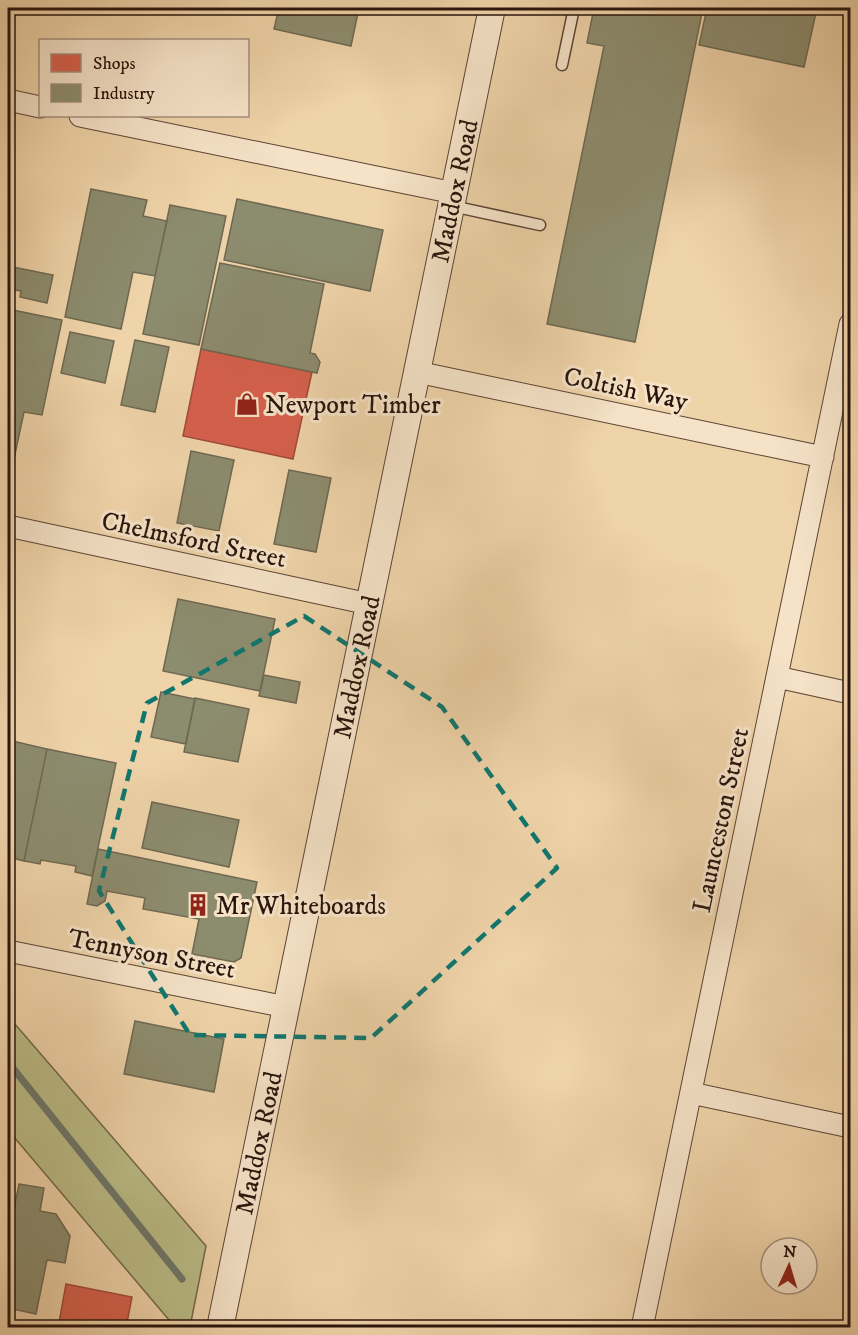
<svg xmlns="http://www.w3.org/2000/svg" width="858" height="1335" font-family="'IM FELL DW Pica',serif">
	<rect width="100%" height="100%" fill="#efd3a9"/>
	<filter id="stains"><feTurbulence type="fractalNoise" baseFrequency=".00333" numOctaves="4"/><feColorMatrix values="0 0 0 0 .2 0 0 0 0 .09 0 0 0 0 .02 0 0 0 .5 -.17"/></filter>
	<radialGradient id="worn" r=".72"><stop offset=".6" stop-color="#630" stop-opacity="0"/><stop offset="1" stop-color="#630" stop-opacity=".3"/></radialGradient>
	<!-- green -->
	<path fill="#bbbc87" stroke="#72684a" stroke-width="1.5" d="M 8,1016 L 206,1246 L 190,1327 L 175,1327 L 8,1130 Z"/>
	<!-- shops -->
	<path fill="#d6604d" stroke="#a24a3a" stroke-width="1.5" d="M 201,349 L 312,372 L 293,459 L 183,436 Z
		M 66,1284 L 132,1297 L 126,1328 L 58,1328 Z"/>
	<!-- industry -->
	<path fill="#8c8c6e" stroke="#6f6851" stroke-width="1.5" d="M 279,8 L 359,8 L 351,46 L 274,29 Z
		M 594,8 L 703,8 L 635,342 L 547,324 L 604,46 L 587,43 Z
		M 707,8 L 817,8 L 804,67 L 699,45 Z
		M 91,189 L 147,200 L 143,216 L 167,221 L 155,276 L 133,272 L 121,329 L 65,317 Z
		M 237,199 L 383,230 L 370,291 L 224,260 Z
		M 170,205 L 226,216 L 199,345 L 143,334 Z
		M 220,263 L 324,284 L 310,353 L 315,354 L 320,362 L 317,373 L 201,349 Z
		M 8,266 L 53,275 L 47,303 L 20,297 L 21,291 L 8,289 Z
		M 8,309 L 62,320 L 42,415 L 24,412 L 14,459 L 8,458 Z
		M 70,332 L 114,341 L 105,383 L 61,373 Z
		M 135,340 L 169,347 L 155,412 L 121,405 Z
		M 191,451 L 234,460 L 219,531 L 177,523 Z
		M 289,470 L 331,478 L 316,552 L 274,544 Z
		M 178,599 L 275,619 L 260,691 L 163,671 Z
		M 264,675 L 300,682 L 296,703 L 259,696 Z
		M 161,692 L 195,699 L 186,744 L 151,737 Z
		M 195,698 L 249,709 L 238,762 L 184,752 Z
		M 8,740 L 47,749 L 24,861 L 8,857 Z
		M 47,749 L 116,763 L 92,876 L 75,872 L 76,866 L 41,860 L 40,864 L 24,861 Z
		M 152,802 L 239,820 L 229,867 L 142,848 Z
		M 98,849 L 257,882 L 241,958 L 234,962 L 192,954 L 199,919 L 143,909 L 145,898 L 107,891 L 105,901 L 97,906 L 87,904 Z
		M 135,1021 L 224,1039 L 214,1092 L 124,1074 Z
		M 19,1184 L 44,1188 L 40,1211 L 56,1214 L 70,1236 L 65,1263 L 47,1260 L 36,1314 L 8,1308 L 8,1223 L 11,1224 Z"/>
	<g fill="none" stroke-linecap="round" stroke-linejoin="round">
		<!-- stream -->
		<path stroke="#6d776a" stroke-width="7" d="M 8,1062 L 182,1279"/>
		<!-- service casing -->
		<g stroke="#5b4433" stroke-width="13">
			<path id="service" d="M 562,65 L 574,8
				M 452,206 L 540,225"/>
		</g>
		<!-- minor casing -->
		<g stroke="#5b4433" stroke-width="23">
			<path id="minor" d="M 8,100 L 40,107
				M 80,116 L 454,193
				M 417,372 L 823,457
				M 8,526 L 369,604
				M 777,677 L 850,693
				M 8,951 L 286,1007
				M 691,1093 L 850,1127
				M 642,1328 L 850,324"/>
		</g>
		<!-- tertiary casing -->
		<g stroke="#5b4433" stroke-width="28">
			<path id="tertiary" d="M 220,1328 L 492,8"/>
		</g>
		<!-- service -->
		<use href="#service" stroke="#f5e2c7" stroke-width="10"/>
		<!-- minor -->
		<use href="#minor" stroke="#f5e2c7" stroke-width="21"/>
		<!-- tertiary -->
		<use href="#tertiary" stroke="#f5e2c7" stroke-width="26"/>
	</g>
	<!-- marked area -->
	<path fill="none" stroke="#0f766e" stroke-width="4.5" stroke-dasharray="12 8" stroke-linejoin="round" d="M 304,616 L 442,707 L 557,868 L 371,1038 L 190,1035 L 99,891 L 147,703 Z"/>
	<!-- icons -->
	<defs>
		<g id="shop-bare" transform="scale(1.8)"><path d="M-5-2.5h2.3a2.7 3.5 0 0 1 5.4 0H5L5.5 6h-11ZM-1.5-2.5h3a1.5 2.3 0 0 0-3 0Z" fill="#8f2418" stroke="#f5e2c7" stroke-width="2.5" paint-order="stroke"/></g>
		<g id="building-bare" transform="scale(1.8)"><path d="M-4-6H4V6H1V3H-1V6H-4ZM-2.5-4.3h1.7v1.8h-1.7ZM.8-4.3h1.7v1.8H.8ZM-2.5-1h1.7V.8h-1.7ZM.8-1h1.7V.8H.8Z" fill="#8f2418" stroke="#f5e2c7" stroke-width="2.5" paint-order="stroke"/></g>
	</defs>
	<g fill-rule="evenodd">
		<use href="#shop-bare" x="247" y="404"/>
		<use href="#building-bare" x="198" y="905"/>
	</g>
	<g text-anchor="middle" stroke-width="6" stroke-linejoin="round" paint-order="stroke">
		<!-- street labels -->
		<g font-size="26" fill="#2a150c" stroke="#f5e2c7">
			<text transform="translate(454 191) rotate(-78)" y="9">Maddox Road</text>
			<text transform="translate(626 388) rotate(12)" y="9">Coltish Way</text>
			<text transform="translate(194 539) rotate(12)" y="9">Chelmsford Street</text>
			<text transform="translate(356 667) rotate(-78)" y="9">Maddox Road</text>
			<text transform="translate(720 820) rotate(-78)" y="9">Launceston Street</text>
			<text transform="translate(152 953) rotate(11)" y="9">Tennyson Street</text>
			<text transform="translate(258 1143) rotate(-78)" y="9">Maddox Road</text>
		</g>
		<!-- poi labels -->
		<g font-size="26" fill="#2a150c" stroke="#f5e2c7" text-anchor="start">
			<text x="265" y="413">Newport Timber</text>
			<text x="216" y="914">Mr Whiteboards</text>
		</g>
	</g>
	<!-- margin -->
	<rect width="858" height="1335" fill="none" stroke="#efd3a9" stroke-width="30"/>
	<rect x="9" y="9" width="840" height="1317" fill="none" stroke="#2a150c" stroke-width="3"/>
	<rect x="15" y="15" width="828" height="1305" fill="none" stroke="#2a150c" stroke-width="1.5"/>
	<!-- legend -->
	<rect x="39" y="39" width="210" height="78" fill="#f5e2c7" stroke="#a4907c" stroke-width="1.5"/>
	<rect x="51" y="54" width="30" height="18" fill="#d6604d" stroke="#a4907c" stroke-width="1.5"/>
	<text x="93" y="69" font-size="18" fill="#2a150c">Shops</text>
	<rect x="51" y="84" width="30" height="18" fill="#8c8c6e" stroke="#a4907c" stroke-width="1.5"/>
	<text x="93" y="99" font-size="18" fill="#2a150c">Industry</text>
	<!-- north arrow -->
	<g transform="translate(789 1266) rotate(4)"><circle r="28" fill="#f5e2c7" stroke="#a4907c" stroke-width="1.5"/>
	<path d="M0-4.5L10 22L0 15L-10 22Z" fill="#8f2418"/>
	<text y="-9" font-size="16" font-weight="bold" text-anchor="middle" fill="#2a150c">N</text>
	</g>
	<rect width="100%" height="100%" filter="url(#stains)"/>
	<rect width="100%" height="100%" fill="url(#worn)"/>
</svg>
